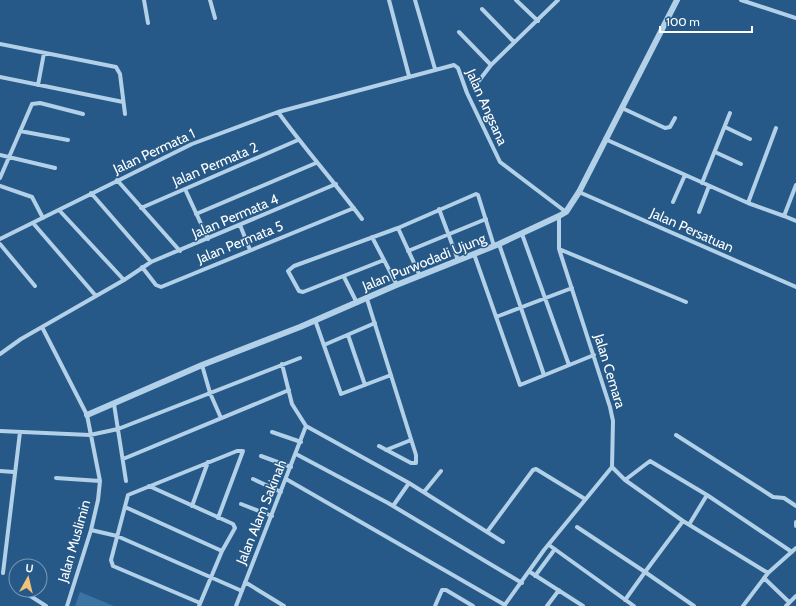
<svg xmlns="http://www.w3.org/2000/svg" width="796" height="606" font-family="Cabin,sans-serif">
	<rect width="100%" height="100%" fill="#265987"/>
	<!-- green -->
	<path fill="#3b73a3" d="M 80,592 L 114,606 L 75,606 Z"/>
	<g fill="none" stroke-linecap="round" stroke-linejoin="round">
		<!-- minor -->
		<path stroke="#b2d0e8" stroke-width="4" d="M 144,0 L 148,23
			M 210,0 L 215,18
			M 389,0 L 409,76
			M 415,0 L 435,69
			M 516,0 L 538,21
			M 741,0 L 796,18
			M 482,9 L 514,42
			M 459,32 L 491,65 L 558,0
			M 0,44 L 116,67 L 120,74 L 125,114
			M 0,77 L 123,102
			M 478,82 L 491,65
			M 38,85 L 44,53
			M 622,108 L 665,128 L 670,127 L 675,118
			M 278,112 C 305,149 335,183 362,219
			M 725,127 L 750,139
			M 20,131 L 68,140
			M 605,139 L 748,203 L 784,216 L 796,185
			M 715,152 L 741,164
			M 0,155 L 55,168
			M 0,178 L 32,104 L 40,103 L 83,114
			M 117,180 L 180,251
			M 702,183 L 730,113
			M 0,186 L 32,197 L 43,218
			M 185,189 L 208,239
			M 579,192 L 796,287
			M 91,193 L 151,262
			M 673,202 L 685,175
			M 748,203 L 776,128
			M 141,208 L 298,140
			M 439,209 L 458,260
			M 59,210 L 124,280
			M 699,212 L 709,186
			M 196,214 L 316,163
			M 559,216 L 559,249 L 610,407 L 613,421 L 612,467 L 625,480 L 683,521 L 768,573
			M 784,216 L 796,221
			M 33,223 L 96,296
			M 240,225 L 250,250
			M 398,228 L 420,276
			M 522,234 L 569,365
			M 372,237 L 397,285
			M 0,239 L 192,144 L 278,112 L 454,65 L 458,68 L 467,93 L 500,162 L 566,212
			M 0,244 L 35,286
			M 499,244 L 544,375
			M 559,249 L 686,302
			M 408,251 L 486,219
			M 474,254 L 520,385 L 594,355
			M 384,260 L 303,292 L 299,291 L 288,271 L 294,266 L 398,228 L 476,194 L 478,195 L 494,246
			M 142,267 L 156,285 L 161,287 L 354,208
			M 344,277 L 357,303
			M 367,299 L 416,455 L 416,463 L 411,463 L 379,446
			M 496,317 L 572,288
			M 315,320 L 341,394 L 391,375
			M 42,327 L 87,415 L 100,481 L 98,500 L 91,530 L 67,606
			M 348,335 L 365,385
			M 324,345 L 375,323
			M 0,354 L 21,339 L 124,280 L 151,262 L 336,184
			M 282,364 L 292,404 L 306,426 L 409,483 L 503,542
			M 202,365 L 210,393 L 221,418
			M 114,404 L 126,481
			M 0,431 L 90,435 L 118,429 L 300,358
			M 272,432 L 301,442
			M 676,435 L 773,497 L 784,498 L 796,506
			M 386,450 L 411,440
			M 296,454 L 388,503 L 522,583
			M 261,456 L 291,467
			M 123,459 L 289,390
			M 0,471 L 14,472
			M 56,478 L 100,481
			M 253,479 L 281,492
			M 286,479 L 505,605
			M 625,480 L 650,461 L 707,495 L 792,552
			M 149,486 L 233,524 L 235,528 L 222,551 L 199,606
			M 424,492 L 441,471
			M 241,504 L 272,516
			M 192,506 L 208,462
			M 393,506 L 409,483
			M 125,507 L 222,551
			M 683,521 L 645,572 L 694,606
			M 796,522 L 796,526
			M 690,523 L 707,495
			M 577,527 L 645,572 L 625,600
			M 91,530 L 117,536 L 242,591
			M 487,532 L 533,470 L 536,469 L 585,499
			M 549,545 L 634,606
			M 530,572 L 583,606
			M 3,573 L 20,432
			M 535,576 L 555,549
			M 764,578 L 789,602
			M 245,582 L 284,606
			M 21,590 L 46,606
			M 200,603 L 113,566 L 111,560 L 128,495 L 237,451 L 243,451 L 218,518
			M 236,606 L 306,426
			M 435,606 L 442,590 L 446,590 L 473,606
			M 504,606 L 544,550 L 612,467
			M 547,606 L 559,590
			M 743,606 L 768,573 L 796,548
			M 786,606 L 796,596"/>
		<!-- tertiary -->
		<path stroke="#b2d0e8" stroke-width="6" d="M 87,415 L 202,365 L 300,327 L 394,286 L 499,244 L 559,216 L 566,212 L 579,192 L 677,0"/>
	</g>
	<g text-anchor="middle" stroke-width="3" stroke-linejoin="round" paint-order="stroke">
		<!-- street labels -->
		<g font-size="14" fill="#fff" stroke="#265987">
			<text transform="translate(487 107) rotate(66)" y="5">Jalan Angsana</text>
			<text transform="translate(154 151) rotate(-25)" y="5">Jalan Permata 1</text>
			<text transform="translate(215 164) rotate(-23)" y="5">Jalan Permata 2</text>
			<text transform="translate(235 216) rotate(-23)" y="5">Jalan Permata 4</text>
			<text transform="translate(692 230) rotate(24)" y="5">Jalan Persatuan</text>
			<text transform="translate(240 242) rotate(-22)" y="5">Jalan Permata 5</text>
			<text transform="translate(424 262) rotate(-22)" y="5">Jalan Purwodadi Ujung</text>
			<text transform="translate(610 371) rotate(73)" y="5">Jalan Cemara</text>
			<text transform="translate(261 512) rotate(-68)" y="5">Jalan Alam Sakinah</text>
			<text transform="translate(74 541) rotate(-74)" y="5">Jalan Muslimin</text>
		</g>
	</g>
	<!-- north arrow -->
	<g transform="translate(28 578) rotate(8)"><circle r="19" fill="#265987" stroke="#7d9bb7"/>
	<path d="M0-3L7 15L0 10L-7 15Z" fill="#f1c277"/>
	<text y="-6" font-size="11" font-weight="bold" text-anchor="middle" fill="#ffffff">U</text>
	</g>
	<!-- scale -->
	<path d="M660 26v6h92v-6" fill="none" stroke="#ffffff" stroke-width="2"/>
	<text x="666" y="26" font-size="12" fill="#ffffff" stroke="#265987" stroke-width="3" paint-order="stroke">100 m</text>
</svg>
